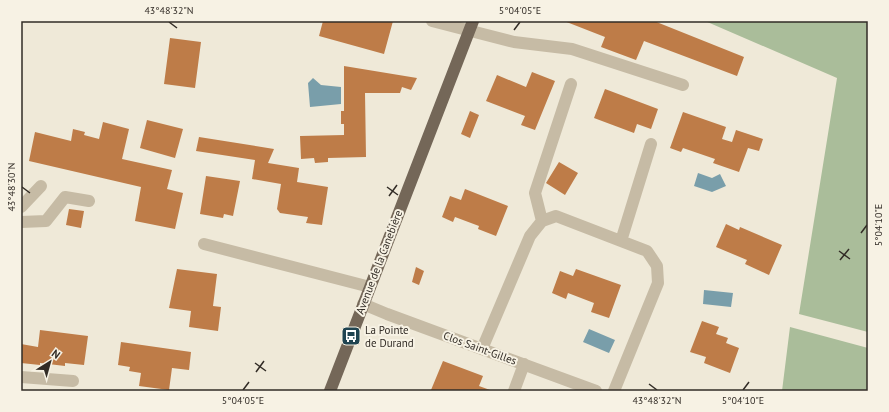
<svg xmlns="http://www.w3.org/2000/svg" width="889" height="412" font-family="'PT Sans',sans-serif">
	<rect width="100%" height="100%" fill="#efe9d8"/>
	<!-- green -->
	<path fill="#aabd9a" d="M 705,21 L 868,21 L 868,332 L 799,314 L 837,78 Z
		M 790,327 L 868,348 L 868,391 L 782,391 Z"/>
	<!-- water -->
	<path fill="#799eaa" d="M 313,78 L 321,85 L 341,87 L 341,104 L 310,107 L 308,83 Z
		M 698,173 L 712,178 L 720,174 L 726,186 L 712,192 L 694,186 Z
		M 704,290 L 733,293 L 731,307 L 703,304 Z
		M 589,329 L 615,340 L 609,353 L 583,342 Z"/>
	<!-- building -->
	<path fill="#be7c48" d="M 323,21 L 393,21 L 384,54 L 319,36 Z
		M 564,21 L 654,21 L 744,57 L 737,76 L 644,41 L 636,60 L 601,47 L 605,37 Z
		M 170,38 L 201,42 L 195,88 L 164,84 Z
		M 344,66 L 417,78 L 411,90 L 402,87 L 400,93 L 365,93 L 366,157 L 328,158 L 328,162 L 315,163 L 314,158 L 301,159 L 300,136 L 344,135 L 344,124 L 341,124 L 341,111 L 344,111 Z
		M 532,72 L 555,81 L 535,130 L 521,125 L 525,116 L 486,101 L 497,75 L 526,87 Z
		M 605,89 L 658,109 L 651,129 L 637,124 L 634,133 L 594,118 Z
		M 470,111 L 479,115 L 470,138 L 461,134 Z
		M 683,112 L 726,127 L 722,139 L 732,142 L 736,130 L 763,139 L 759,151 L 748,148 L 739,172 L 713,163 L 715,159 L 683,148 L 681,152 L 670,148 Z
		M 147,120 L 183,129 L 175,158 L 140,148 Z
		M 103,122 L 129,129 L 122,159 L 172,170 L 167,189 L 183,193 L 175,229 L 135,221 L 141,187 L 29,161 L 35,132 L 71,141 L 73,129 L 85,132 L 84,135 L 99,139 Z
		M 199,137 L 274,149 L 268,163 L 299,168 L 297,182 L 328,187 L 322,225 L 306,223 L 308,217 L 280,213 L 277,209 L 281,184 L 252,179 L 255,160 L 196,151 Z
		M 559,162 L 578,173 L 565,195 L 546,183 Z
		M 206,176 L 240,181 L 233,216 L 224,214 L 223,218 L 200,214 Z
		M 465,189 L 508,206 L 496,236 L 478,229 L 479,226 L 455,217 L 453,222 L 442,217 L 450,196 L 461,200 Z
		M 69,209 L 84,211 L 81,228 L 66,225 Z
		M 726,224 L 739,230 L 740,227 L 782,245 L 769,275 L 745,264 L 747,260 L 716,247 Z
		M 416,267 L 424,271 L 419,285 L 412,282 Z
		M 177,269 L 217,274 L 213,306 L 221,307 L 218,331 L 189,327 L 191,311 L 169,308 Z
		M 576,269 L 621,285 L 609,318 L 591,312 L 594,303 L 568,293 L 566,299 L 552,293 L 560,271 L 573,276 Z
		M 702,321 L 719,327 L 716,334 L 728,338 L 726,343 L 739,348 L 730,373 L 704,363 L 706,357 L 690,352 Z
		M 40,330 L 88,336 L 84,365 L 65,363 L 65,366 L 40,363 L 40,365 L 21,363 L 21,344 L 38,347 Z
		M 121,342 L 191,352 L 189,370 L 172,368 L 169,390 L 139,386 L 141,373 L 129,371 L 130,367 L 118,365 Z
		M 443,361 L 483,376 L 479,386 L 490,390 L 490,391 L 431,390 Z"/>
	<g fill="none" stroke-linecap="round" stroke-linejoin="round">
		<!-- minor -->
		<path stroke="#c6bba5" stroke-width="12" d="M 432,21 L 514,42 L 572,49 L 683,85
			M 21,207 L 41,186
			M 542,221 L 535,193 L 571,84
			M 21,222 L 46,221 L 65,197 L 89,201
			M 621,241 L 651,144
			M 204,244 L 370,287
			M 363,304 L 387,314 L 596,391
			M 482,349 L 530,236 L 542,221 L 556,216 L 647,251 L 657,266 L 658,283 L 614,391
			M 21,377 L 73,381
			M 514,391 L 524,364"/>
		<!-- major -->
		<path stroke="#746758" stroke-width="12" d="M 330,391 L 473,21"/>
	</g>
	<!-- ticks -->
	<path fill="none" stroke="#322c26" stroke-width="1.5" d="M 169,22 L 177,28M 514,30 L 520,22M 22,187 L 30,193M 387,187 L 398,195M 389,196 L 397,185M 861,233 L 867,225M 839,251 L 850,259M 840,260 L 849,249M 255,363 L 266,371M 256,372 L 264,361M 649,384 L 657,390M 243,390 L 249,382M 743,390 L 749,382"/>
	<!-- icons -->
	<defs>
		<g id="bus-square" transform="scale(1)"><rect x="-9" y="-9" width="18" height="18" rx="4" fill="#1f4451" stroke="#f7f2e4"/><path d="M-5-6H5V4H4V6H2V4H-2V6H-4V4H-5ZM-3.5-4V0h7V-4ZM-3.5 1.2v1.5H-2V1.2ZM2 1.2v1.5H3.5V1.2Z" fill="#fff"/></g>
	</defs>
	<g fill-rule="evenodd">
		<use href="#bus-square" x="351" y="336"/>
	</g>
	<g text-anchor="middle" stroke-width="4" stroke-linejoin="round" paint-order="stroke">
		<!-- street labels -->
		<g font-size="11" fill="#322c26" stroke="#f7f2e4">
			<text transform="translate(379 262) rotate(-69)" y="4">Avenue de la Canebière</text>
			<text transform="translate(480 348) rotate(20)" y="4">Clos Saint-Gilles</text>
		</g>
		<!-- poi labels -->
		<g font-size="11" fill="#322c26" stroke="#f7f2e4" text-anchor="start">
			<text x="365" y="334">La Pointe<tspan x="365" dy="13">de Durand</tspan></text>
		</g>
	</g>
	<!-- border -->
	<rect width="889" height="412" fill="none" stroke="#f7f2e4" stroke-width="44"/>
	<!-- north arrow -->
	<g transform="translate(50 362) rotate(37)" stroke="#f7f2e4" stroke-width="3" paint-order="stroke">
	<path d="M0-3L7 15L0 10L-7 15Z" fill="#322c26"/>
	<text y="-6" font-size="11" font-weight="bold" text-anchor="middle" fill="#322c26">N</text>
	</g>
	<rect x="22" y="22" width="845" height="368" fill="none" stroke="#322c26" stroke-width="1.5"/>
	<g font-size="10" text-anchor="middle" fill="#322c26">
		<text x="169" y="14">43°48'32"N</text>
		<text x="520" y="14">5°04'05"E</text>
		<text transform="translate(11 187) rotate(-90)" y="4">43°48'30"N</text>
		<text transform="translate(878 225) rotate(-90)" y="4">5°04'10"E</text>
		<text x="243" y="404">5°04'05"E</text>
		<text x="657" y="404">43°48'32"N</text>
		<text x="743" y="404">5°04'10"E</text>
	</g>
</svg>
